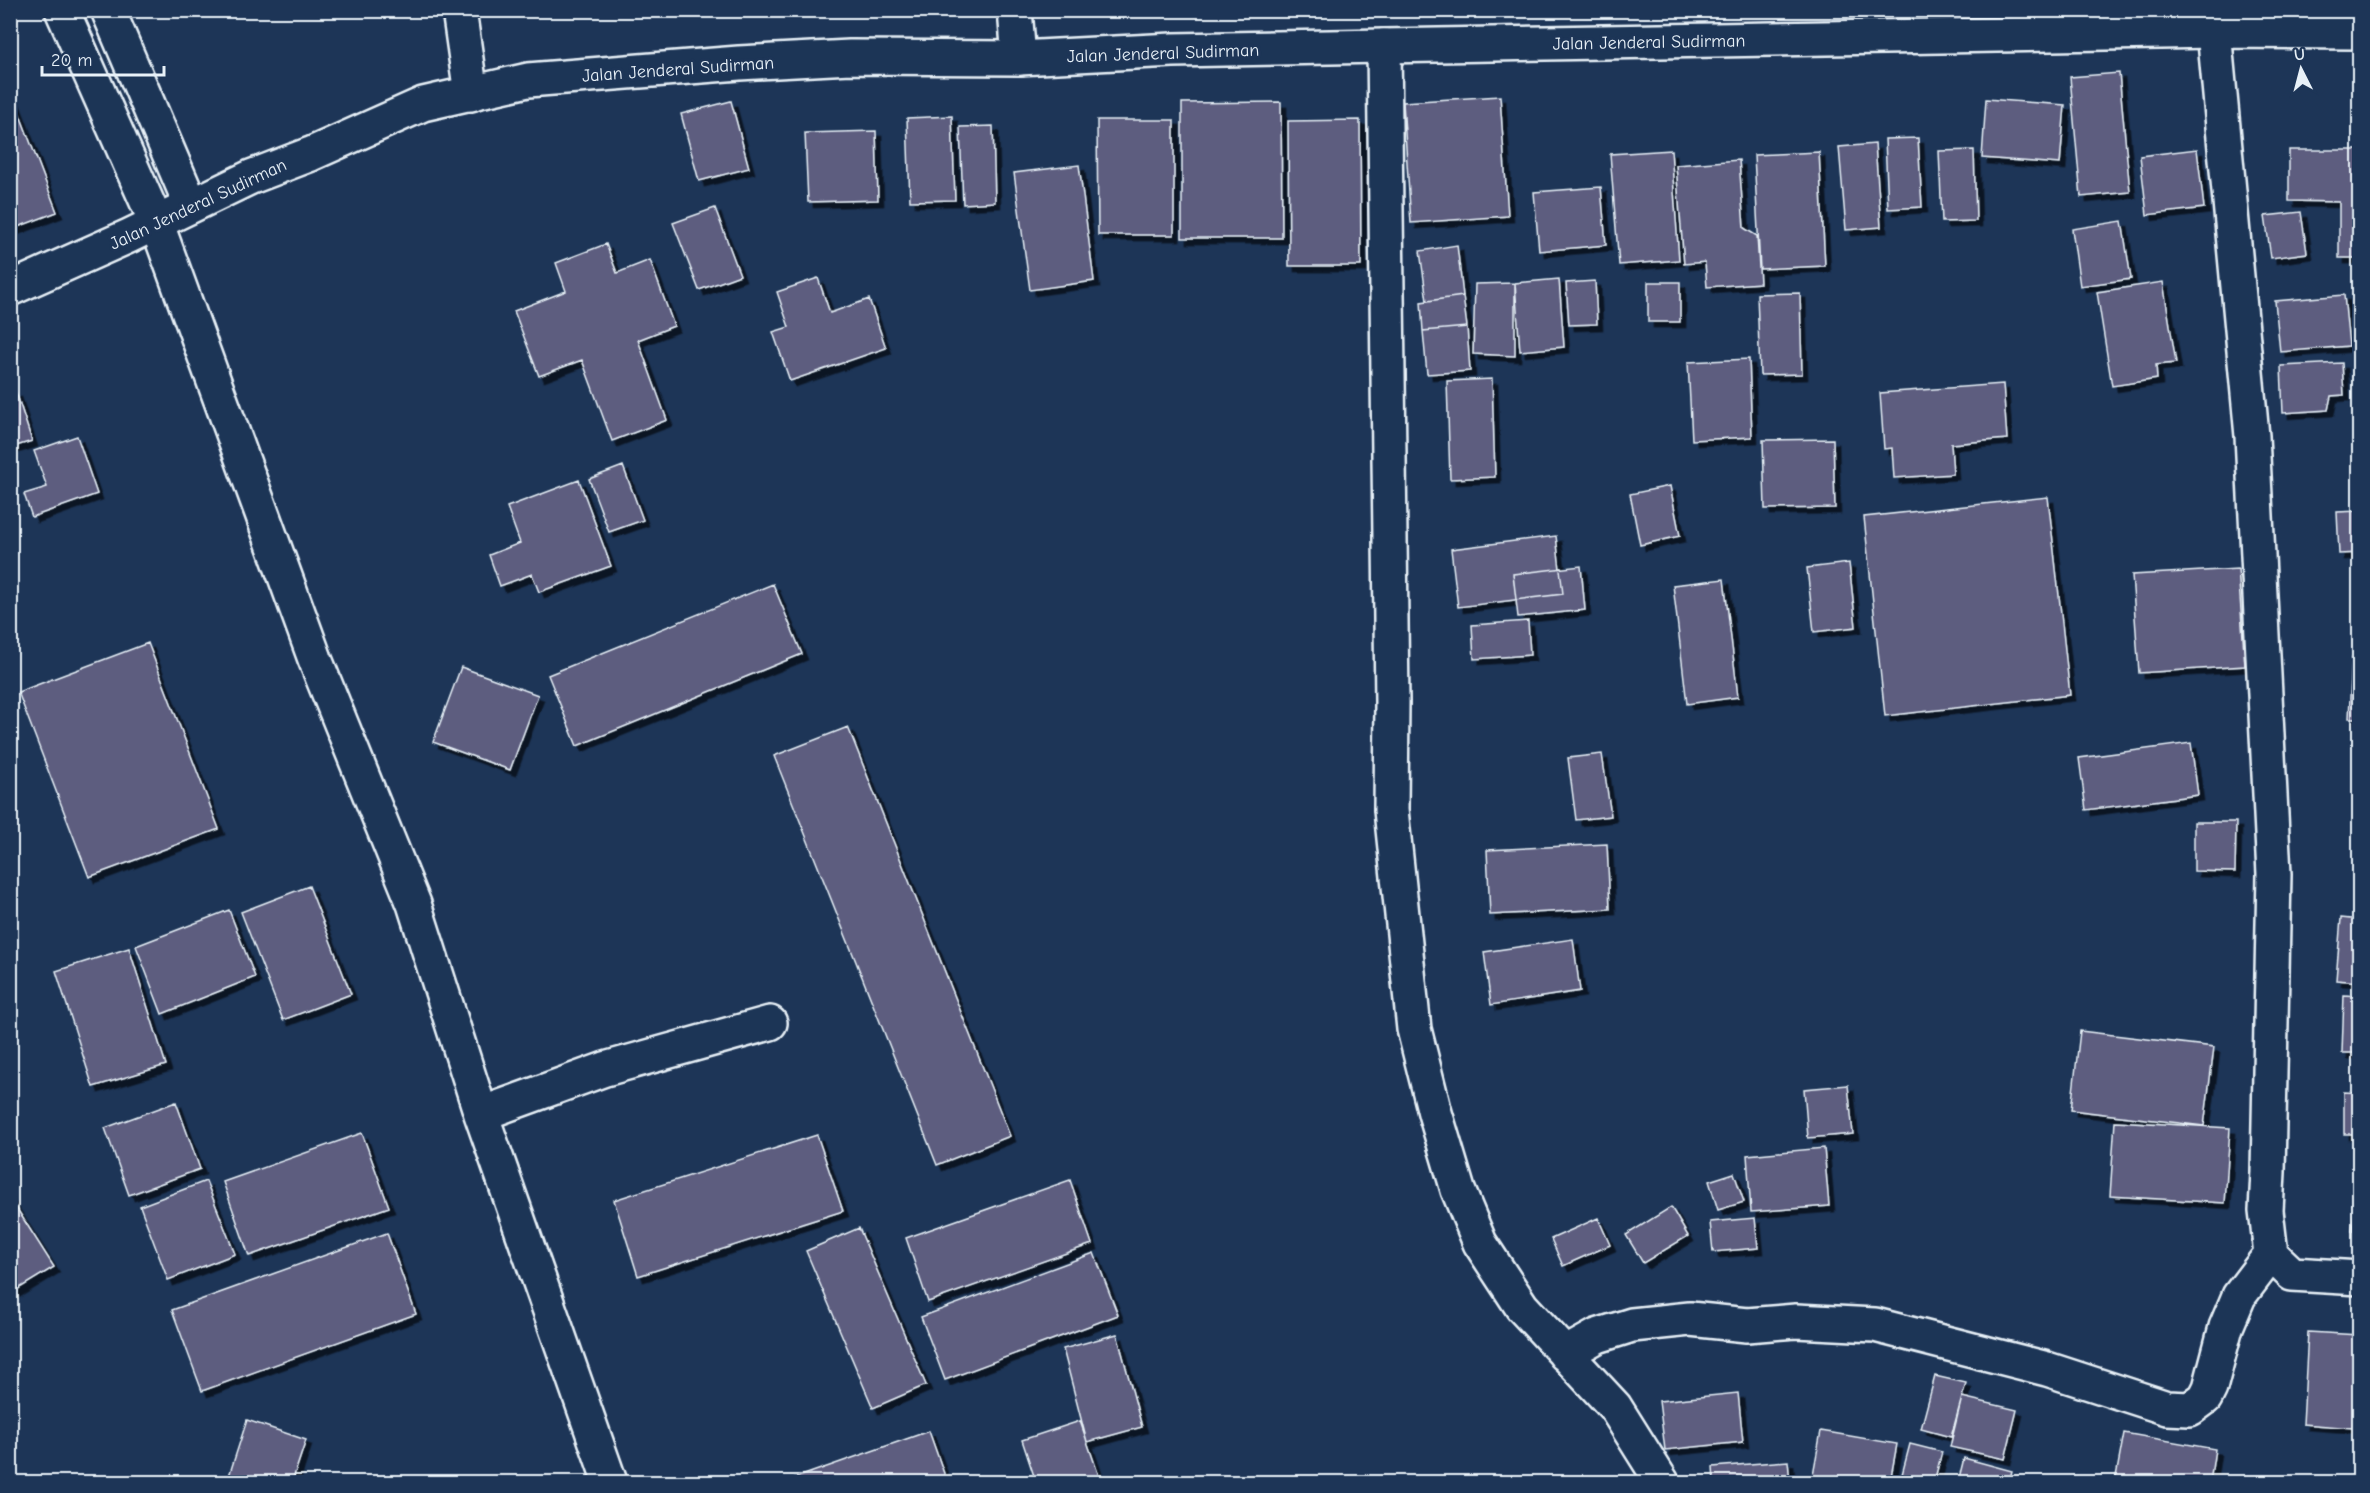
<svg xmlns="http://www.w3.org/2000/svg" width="2370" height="1493" font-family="'Comic Neue',sans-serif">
	<defs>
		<filter id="shadow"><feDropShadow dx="5.5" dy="5.5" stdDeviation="0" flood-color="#0009"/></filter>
	</defs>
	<rect width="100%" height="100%" fill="#1d3557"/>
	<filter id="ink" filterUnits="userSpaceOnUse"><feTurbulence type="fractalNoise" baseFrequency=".0167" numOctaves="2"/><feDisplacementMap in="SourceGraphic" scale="12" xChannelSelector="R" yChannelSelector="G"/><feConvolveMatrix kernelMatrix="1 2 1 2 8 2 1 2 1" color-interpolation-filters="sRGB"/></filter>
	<g filter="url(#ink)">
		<!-- building -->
		<path fill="#5d5d7f" stroke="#e8f1f8" stroke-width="1.5" filter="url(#shadow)" d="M 2119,73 L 2130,192 L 2081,197 L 2070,77 Z
			M 10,89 L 57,212 L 10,230 Z
			M 1500,96 L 1508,216 L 1411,223 L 1403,102 Z
			M 1986,99 L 2065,105 L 2060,164 L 1982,158 Z
			M 731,101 L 749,168 L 699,181 L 681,114 Z
			M 1281,102 L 1282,238 L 1182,238 L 1182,103 Z
			M 952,116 L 955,200 L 910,201 L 907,118 Z
			M 1097,120 L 1174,120 L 1174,235 L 1098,235 Z
			M 1360,120 L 1361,266 L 1289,266 L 1288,121 Z
			M 993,126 L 995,202 L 963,204 L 960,127 Z
			M 876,131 L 878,200 L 808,202 L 805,133 Z
			M 1918,138 L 1922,207 L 1888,209 L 1885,139 Z
			M 1875,144 L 1881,227 L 1846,230 L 1839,147 Z
			M 2197,149 L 2204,208 L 2147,215 L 2140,156 Z
			M 1671,150 L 1679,260 L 1619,265 L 1610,154 Z
			M 1974,150 L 1976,221 L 1942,222 L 1939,151 Z
			M 2289,150 L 2360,150 L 2360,258 L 2339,258 L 2339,202 L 2289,201 Z
			M 1819,152 L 1825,266 L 1760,269 L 1754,155 Z
			M 1739,160 L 1744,228 L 1757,236 L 1760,283 L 1707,287 L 1705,262 L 1684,264 L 1676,165 Z
			M 1079,165 L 1094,281 L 1030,290 L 1014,173 Z
			M 1601,187 L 1606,245 L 1539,251 L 1534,192 Z
			M 715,208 L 740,275 L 699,290 L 673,223 Z
			M 2301,212 L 2307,253 L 2271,258 L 2265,216 Z
			M 2122,221 L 2131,279 L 2080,286 L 2072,229 Z
			M 606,244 L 617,273 L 650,260 L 674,326 L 638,340 L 667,420 L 612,441 L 582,360 L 539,376 L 514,311 L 566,291 L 556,263 Z
			M 1457,245 L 1463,296 L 1427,301 L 1420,251 Z
			M 818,278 L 830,313 L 869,299 L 886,348 L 790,381 L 773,332 L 789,327 L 777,292 Z
			M 1559,279 L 1564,347 L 1520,351 L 1515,283 Z
			M 1595,281 L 1597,324 L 1569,325 L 1566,283 Z
			M 1648,282 L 1680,282 L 1680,322 L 1648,322 Z
			M 2163,282 L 2176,363 L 2156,365 L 2157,379 L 2112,386 L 2097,292 Z
			M 1515,283 L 1515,356 L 1473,354 L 1475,284 Z
			M 1800,293 L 1802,374 L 1760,375 L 1757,294 Z
			M 2344,295 L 2349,346 L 2280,352 L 2275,301 Z
			M 1463,296 L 1467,327 L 1423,331 L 1421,302 Z
			M 1467,327 L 1470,371 L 1427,374 L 1423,331 Z
			M 1749,359 L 1752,437 L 1692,440 L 1688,362 Z
			M 2342,363 L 2344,395 L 2331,396 L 2328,410 L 2283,413 L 2281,366 Z
			M 1492,379 L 1495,477 L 1450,479 L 1447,381 Z
			M 2003,384 L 2007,439 L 1951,444 L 1953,474 L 1894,478 L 1892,448 L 1884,449 L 1880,393 Z
			M 16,392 L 32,441 L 10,448 L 10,394 Z
			M 77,436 L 97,494 L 32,517 L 24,494 L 47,487 L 34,451 Z
			M 1833,439 L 1835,508 L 1765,509 L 1763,440 Z
			M 623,466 L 643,520 L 609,532 L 589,479 Z
			M 579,480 L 611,566 L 539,592 L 532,574 L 500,586 L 489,555 L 520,543 L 507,507 Z
			M 1670,486 L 1680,536 L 1640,545 L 1630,494 Z
			M 2048,497 L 2070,695 L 1885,716 L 1864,517 Z
			M 2360,511 L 2360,553 L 2339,554 L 2337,512 Z
			M 1556,536 L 1563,594 L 1458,607 L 1451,549 Z
			M 1849,563 L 1856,627 L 1814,632 L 1807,568 Z
			M 1581,566 L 1585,610 L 1518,617 L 1513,574 Z
			M 2238,569 L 2245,666 L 2139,673 L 2132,575 Z
			M 1724,579 L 1738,697 L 1687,704 L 1673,585 Z
			M 773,584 L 802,654 L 577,746 L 548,675 Z
			M 1528,621 L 1530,655 L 1474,659 L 1472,625 Z
			M 148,643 L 219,829 L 89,877 L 18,692 Z
			M 2352,657 L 2360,657 L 2360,718 L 2349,718 Z
			M 461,667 L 538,695 L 510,770 L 433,742 Z
			M 848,727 L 1010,1136 L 937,1165 L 774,756 Z
			M 2191,743 L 2198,795 L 2086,810 L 2079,758 Z
			M 1602,754 L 1611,816 L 1576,820 L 1568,758 Z
			M 2194,822 L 2236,822 L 2235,872 L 2194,871 Z
			M 1607,844 L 1610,909 L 1490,915 L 1487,850 Z
			M 309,886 L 351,994 L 283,1020 L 241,912 Z
			M 229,910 L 255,977 L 162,1014 L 136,946 Z
			M 2341,918 L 2360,920 L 2360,982 L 2336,980 Z
			M 1573,939 L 1580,991 L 1491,1005 L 1484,952 Z
			M 129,948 L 166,1065 L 93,1087 L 56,971 Z
			M 2344,995 L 2360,996 L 2360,1053 L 2342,1053 Z
			M 2080,1031 L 2214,1047 L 2204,1126 L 2071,1110 Z
			M 1848,1085 L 1853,1134 L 1808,1138 L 1804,1089 Z
			M 2344,1092 L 2360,1093 L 2360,1134 L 2344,1134 Z
			M 176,1102 L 200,1169 L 129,1195 L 105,1128 Z
			M 2115,1121 L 2230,1128 L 2225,1203 L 2110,1196 Z
			M 362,1133 L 389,1207 L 249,1256 L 223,1182 Z
			M 817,1135 L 843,1211 L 638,1276 L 614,1200 Z
			M 1824,1148 L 1829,1206 L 1751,1212 L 1747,1155 Z
			M 1734,1173 L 1744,1202 L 1718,1210 L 1709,1181 Z
			M 1070,1180 L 1092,1244 L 928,1302 L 906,1238 Z
			M 206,1181 L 235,1254 L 168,1280 L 140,1206 Z
			M 2356,1192 L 2360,1192 L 2360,1232 L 2352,1231 Z
			M 10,1198 L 54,1267 L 10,1294 Z
			M 1671,1207 L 1688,1236 L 1643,1263 L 1626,1235 Z
			M 1598,1218 L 1610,1245 L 1563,1266 L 1551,1239 Z
			M 1755,1218 L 1758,1248 L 1713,1252 L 1710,1222 Z
			M 859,1228 L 926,1385 L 873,1408 L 806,1251 Z
			M 387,1233 L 416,1314 L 202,1391 L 172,1310 Z
			M 1094,1253 L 1118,1315 L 945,1380 L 921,1317 Z
			M 2308,1332 L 2359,1335 L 2353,1428 L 2303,1424 Z
			M 1117,1334 L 1142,1427 L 1087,1442 L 1063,1349 Z
			M 1935,1376 L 1966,1383 L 1951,1437 L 1921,1429 Z
			M 1738,1393 L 1743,1442 L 1665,1450 L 1659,1401 Z
			M 1962,1397 L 2017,1410 L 2005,1459 L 1950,1447 Z
			M 247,1420 L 306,1440 L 292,1482 L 238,1482 L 228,1479 Z
			M 1080,1421 L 1101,1482 L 1036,1482 L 1022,1440 Z
			M 929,1431 L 947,1482 L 784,1482 Z
			M 1821,1431 L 1897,1444 L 1890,1482 L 1827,1482 L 1812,1480 Z
			M 2124,1433 L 2215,1449 L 2210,1482 L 2115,1482 Z
			M 1910,1444 L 1942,1452 L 1934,1482 L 1900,1482 Z
			M 1964,1458 L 2012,1471 L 2009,1482 L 1958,1482 Z
			M 1788,1461 L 1790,1482 L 1714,1482 L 1713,1467 Z"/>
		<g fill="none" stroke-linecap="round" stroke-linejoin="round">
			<!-- minor casing -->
			<g stroke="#e8f1f8" stroke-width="38">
				<path id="minor" d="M 62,10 L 156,222 L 315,659 L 414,904 L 481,1114 L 610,1482
					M 108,10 L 191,205
					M 459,10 L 471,94
					M 1015,10 L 1019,58
					M 2214,31 L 2252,436 L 2274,874 L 2268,1172 L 2266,1211 L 2271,1254 L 2292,1274 L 2360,1278
					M 1384,46 L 1392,702 L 1391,810 L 1414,1029 L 1435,1113 L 1458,1190 L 1480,1243 L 1522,1307 L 1615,1407 L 1662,1482
					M 481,1114 L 605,1069 L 770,1023
					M 1565,1354 L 1597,1336 L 1632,1325 L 1690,1319 L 1747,1325 L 1796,1321 L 1875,1325 L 2047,1369 L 2167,1408 L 2190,1409 L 2205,1398 L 2210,1388 L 2226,1327 L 2239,1296 L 2271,1254"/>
			</g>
			<!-- highway casing -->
			<g stroke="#e8f1f8" stroke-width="38">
				<path id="highway" d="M 10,289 L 129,236 L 251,177 L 311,154 L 423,104 L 528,80 L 739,63 L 850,57 L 1019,58 L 1173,50 L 1384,46 L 2214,31 L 2360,32"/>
			</g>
			<!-- minor -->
			<use href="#minor" stroke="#1d3557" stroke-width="33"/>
			<!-- highway -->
			<use href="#highway" stroke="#1d3557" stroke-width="33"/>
		</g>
	</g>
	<g text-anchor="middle" stroke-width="6" stroke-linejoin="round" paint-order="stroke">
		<!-- street labels -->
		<g font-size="18" fill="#e8f1f8" stroke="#1d3557">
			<text transform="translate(1649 42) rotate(-1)" y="6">Jalan Jenderal Sudirman</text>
			<text transform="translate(1163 53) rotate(-2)" y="6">Jalan Jenderal Sudirman</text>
			<text transform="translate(678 69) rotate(-4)" y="6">Jalan Jenderal Sudirman</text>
			<text transform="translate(198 204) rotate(-25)" y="6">Jalan Jenderal Sudirman</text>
		</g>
	</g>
	<!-- margin -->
	<rect width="2370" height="1493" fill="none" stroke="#1d3557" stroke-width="36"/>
	<rect x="18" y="18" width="2334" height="1457" fill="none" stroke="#e8f1f8" stroke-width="2" filter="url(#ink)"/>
	<!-- north arrow -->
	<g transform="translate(2301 69) rotate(354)" stroke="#1d3557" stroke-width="4.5" paint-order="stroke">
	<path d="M0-4.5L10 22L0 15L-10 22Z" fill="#e8f1f8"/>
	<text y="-9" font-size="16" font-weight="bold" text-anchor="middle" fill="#e8f1f8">U</text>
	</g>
	<!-- scale -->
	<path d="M42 66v9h122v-9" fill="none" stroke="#e8f1f8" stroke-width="3"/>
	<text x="51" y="66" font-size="18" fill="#e8f1f8" stroke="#1d3557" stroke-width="4.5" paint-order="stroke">20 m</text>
</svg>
